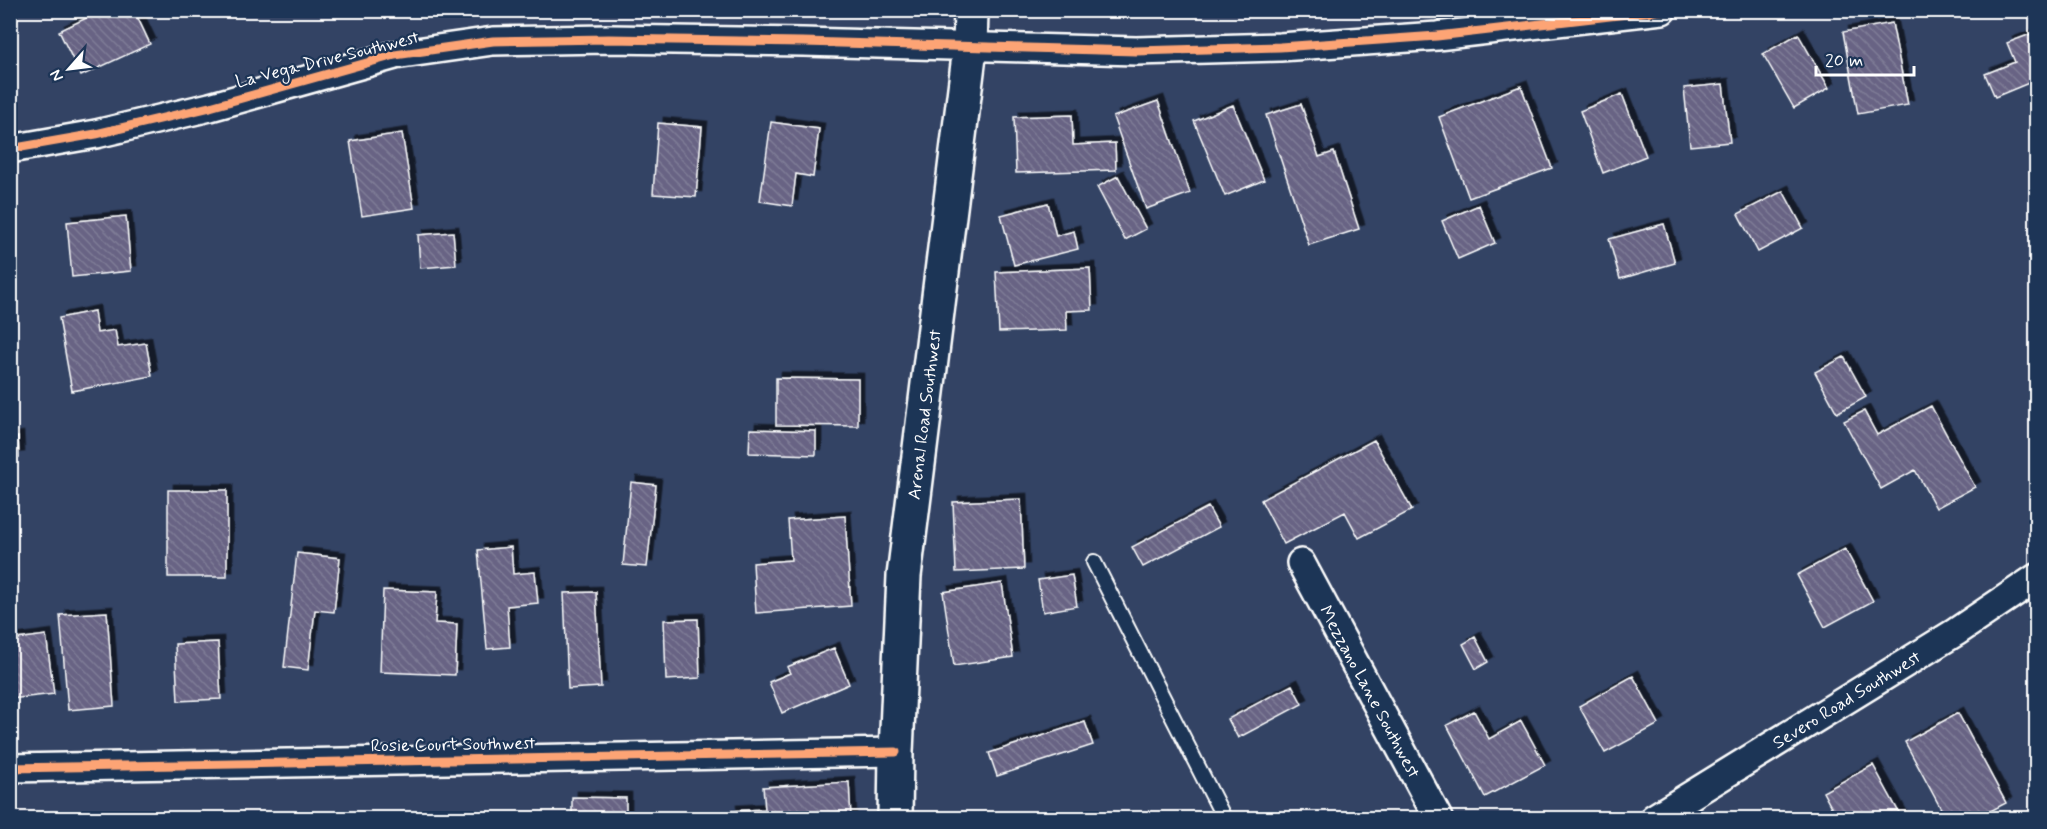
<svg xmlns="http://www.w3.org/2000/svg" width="2047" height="829" font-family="Mynerve,sans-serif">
	<defs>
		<pattern id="building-back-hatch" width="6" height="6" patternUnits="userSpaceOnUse" patternTransform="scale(1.5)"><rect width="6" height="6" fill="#676484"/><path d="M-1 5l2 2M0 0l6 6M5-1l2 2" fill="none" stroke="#7e7b96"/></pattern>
		<filter id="shadow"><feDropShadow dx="5.5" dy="-5.5" stdDeviation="0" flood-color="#0009"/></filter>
	</defs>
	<rect width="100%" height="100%" fill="#334364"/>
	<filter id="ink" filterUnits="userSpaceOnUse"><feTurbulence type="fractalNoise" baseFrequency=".0167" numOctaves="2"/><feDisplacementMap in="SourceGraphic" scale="12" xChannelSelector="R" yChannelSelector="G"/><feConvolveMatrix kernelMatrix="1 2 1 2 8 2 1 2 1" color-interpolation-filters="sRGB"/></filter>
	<g filter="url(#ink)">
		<!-- building -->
		<path fill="url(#building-back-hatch)" stroke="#fff" stroke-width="1.5" filter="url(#shadow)" d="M 103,10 L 134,10 L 150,44 L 81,76 L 59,31 Z
			M 1892,23 L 1908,105 L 1858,114 L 1843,32 Z
			M 2036,32 L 2036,80 L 1995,97 L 1985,74 L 2015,62 L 2007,43 Z
			M 1798,34 L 1829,88 L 1794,108 L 1763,54 Z
			M 1723,84 L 1730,142 L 1690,146 L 1684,88 Z
			M 1521,86 L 1552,168 L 1469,198 L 1439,117 Z
			M 1622,94 L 1646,156 L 1603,173 L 1580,111 Z
			M 1158,101 L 1190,193 L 1146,209 L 1113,117 Z
			M 1301,104 L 1319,157 L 1334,152 L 1359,229 L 1309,245 L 1266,115 Z
			M 1233,105 L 1264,180 L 1225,196 L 1194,121 Z
			M 1072,115 L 1073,145 L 1115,143 L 1116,170 L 1016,173 L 1014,117 Z
			M 771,122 L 819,129 L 813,177 L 796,174 L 792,206 L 760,201 Z
			M 658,123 L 702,127 L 696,197 L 653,194 Z
			M 402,133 L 414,208 L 362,216 L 350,141 Z
			M 1118,176 L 1146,229 L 1125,240 L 1097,187 Z
			M 1783,191 L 1803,228 L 1758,252 L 1738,214 Z
			M 1048,203 L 1056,236 L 1074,231 L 1078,249 L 1014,265 L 1001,215 Z
			M 1479,205 L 1495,243 L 1458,259 L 1442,221 Z
			M 126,216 L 131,271 L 72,277 L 67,222 Z
			M 1664,224 L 1675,263 L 1620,279 L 1609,239 Z
			M 453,232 L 456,265 L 420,268 L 418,235 Z
			M 1090,268 L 1092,310 L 1066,311 L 1067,330 L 999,332 L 996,272 Z
			M 94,311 L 97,333 L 115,330 L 118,347 L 146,343 L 152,376 L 72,391 L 59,318 Z
			M 1844,357 L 1866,397 L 1837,413 L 1815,372 Z
			M 776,378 L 858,379 L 858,426 L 776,425 Z
			M 1931,406 L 1975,487 L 1936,508 L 1915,470 L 1881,489 L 1844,421 L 1864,411 L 1877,435 Z
			M 750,429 L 816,431 L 816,455 L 749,453 Z
			M 18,437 L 19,457 L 10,458 L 10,438 Z
			M 1374,440 L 1412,510 L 1359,538 L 1345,512 L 1284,544 L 1261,500 Z
			M 631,482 L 656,485 L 647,567 L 623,565 Z
			M 168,490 L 227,490 L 227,577 L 168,577 Z
			M 1021,499 L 1024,569 L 956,572 L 953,502 Z
			M 1208,507 L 1219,527 L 1143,567 L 1132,547 Z
			M 845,516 L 851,606 L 756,613 L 753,563 L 791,560 L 788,520 Z
			M 511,547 L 513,574 L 535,572 L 538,603 L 507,606 L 510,647 L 487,649 L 478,550 Z
			M 1845,549 L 1873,601 L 1825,627 L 1797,575 Z
			M 297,553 L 340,558 L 334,612 L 315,610 L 308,670 L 284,667 Z
			M 1072,575 L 1077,606 L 1043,612 L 1038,580 Z
			M 1002,583 L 1013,657 L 954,666 L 943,592 Z
			M 383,590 L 437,592 L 435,623 L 457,624 L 455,675 L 380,672 Z
			M 596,592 L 601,687 L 568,689 L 564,593 Z
			M 107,612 L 114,706 L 68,710 L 60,615 Z
			M 698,619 L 700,678 L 666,680 L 664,620 Z
			M 46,635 L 54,694 L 10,699 L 10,640 Z
			M 1475,637 L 1488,662 L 1476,669 L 1463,644 Z
			M 218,642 L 221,699 L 178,701 L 175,644 Z
			M 834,648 L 849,684 L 782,713 L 769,682 L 790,673 L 787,667 Z
			M 1633,676 L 1659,724 L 1605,753 L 1579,706 Z
			M 1292,685 L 1302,704 L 1238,738 L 1228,719 Z
			M 1474,711 L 1489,739 L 1521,721 L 1545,765 L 1485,797 L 1447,725 Z
			M 1958,713 L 2006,803 L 1977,818 L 1946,818 L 1905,742 Z
			M 1085,722 L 1093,745 L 997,776 L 989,753 Z
			M 1873,765 L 1902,818 L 1837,818 L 1823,792 Z
			M 849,782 L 851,818 L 732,818 L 731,811 L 765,809 L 763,787 Z
			M 572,797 L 626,798 L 626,818 L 572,818 Z"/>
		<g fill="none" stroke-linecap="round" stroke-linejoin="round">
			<!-- service casing -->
			<g stroke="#fff" stroke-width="18">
				<path id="service" d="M 1094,562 L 1224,818"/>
			</g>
			<!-- minor casing -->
			<g stroke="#fff" stroke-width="32">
				<g id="minor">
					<path d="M 10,149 L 96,134 L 210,107 L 395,55 L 493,41 L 609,39 L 803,42 L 1136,51 L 1280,47 L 1437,36 L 1662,10"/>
					<path id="s1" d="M 1301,563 L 1438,818"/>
					<path d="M 10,768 L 896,752"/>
					<path id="s2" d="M 1654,818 L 1956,632 L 2036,578"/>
				</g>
			</g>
			<!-- tertiary casing -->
			<g stroke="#fff" stroke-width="38">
				<g id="tertiary">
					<path id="s3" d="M 895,818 L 896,752 L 904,576 L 970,48 L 971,10"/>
				</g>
			</g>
			<!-- service -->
			<use href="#service" stroke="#1d3557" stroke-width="14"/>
			<!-- minor -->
			<use href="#minor" stroke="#1d3557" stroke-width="27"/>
			<!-- tertiary -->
			<use href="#tertiary" stroke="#1d3557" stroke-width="33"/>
			<!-- cycleway casing -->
			<g stroke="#1d3557" stroke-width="13">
				<path id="cycleway" d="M 10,149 L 96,134 L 210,107 L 395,55 L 493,41 L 609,39 L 803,42 L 1136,51 L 1280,47 L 1437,36 L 1662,10
					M 10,768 L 896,752"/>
			</g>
			<!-- cycleway -->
			<use href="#cycleway" stroke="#fda474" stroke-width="9"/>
		</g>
	</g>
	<g text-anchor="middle" stroke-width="4.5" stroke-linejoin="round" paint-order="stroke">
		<!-- street labels -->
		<g font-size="18" fill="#fff" stroke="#1d3557">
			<text transform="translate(327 59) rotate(-14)" y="6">La Vega Drive Southwest</text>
			<text dy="6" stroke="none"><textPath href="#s3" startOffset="405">Arenal Road Southwest</textPath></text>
			<text dy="6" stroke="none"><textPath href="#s1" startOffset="146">Mezzano Lane Southwest</textPath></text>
			<text dy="6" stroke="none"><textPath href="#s2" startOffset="226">Severo Road Southwest</textPath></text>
			<text transform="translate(453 744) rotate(-1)" y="6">Rosie Court Southwest</text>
		</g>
	</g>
	<!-- margin -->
	<rect width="2047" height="829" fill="none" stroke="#1d3557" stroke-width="36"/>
	<rect x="18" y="18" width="2011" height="793" fill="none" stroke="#fff" stroke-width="2" filter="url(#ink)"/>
	<!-- north arrow -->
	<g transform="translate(69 69) rotate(242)" stroke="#1d3557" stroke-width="4.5" paint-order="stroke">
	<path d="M0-4.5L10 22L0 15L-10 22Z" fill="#ffffff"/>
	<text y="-9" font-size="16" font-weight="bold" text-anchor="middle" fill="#ffffff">N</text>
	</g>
	<!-- scale -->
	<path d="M1816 66v9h98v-9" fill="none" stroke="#ffffff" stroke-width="3"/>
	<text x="1825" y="66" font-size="18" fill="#ffffff" stroke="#1d3557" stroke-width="4.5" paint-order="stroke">20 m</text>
</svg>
